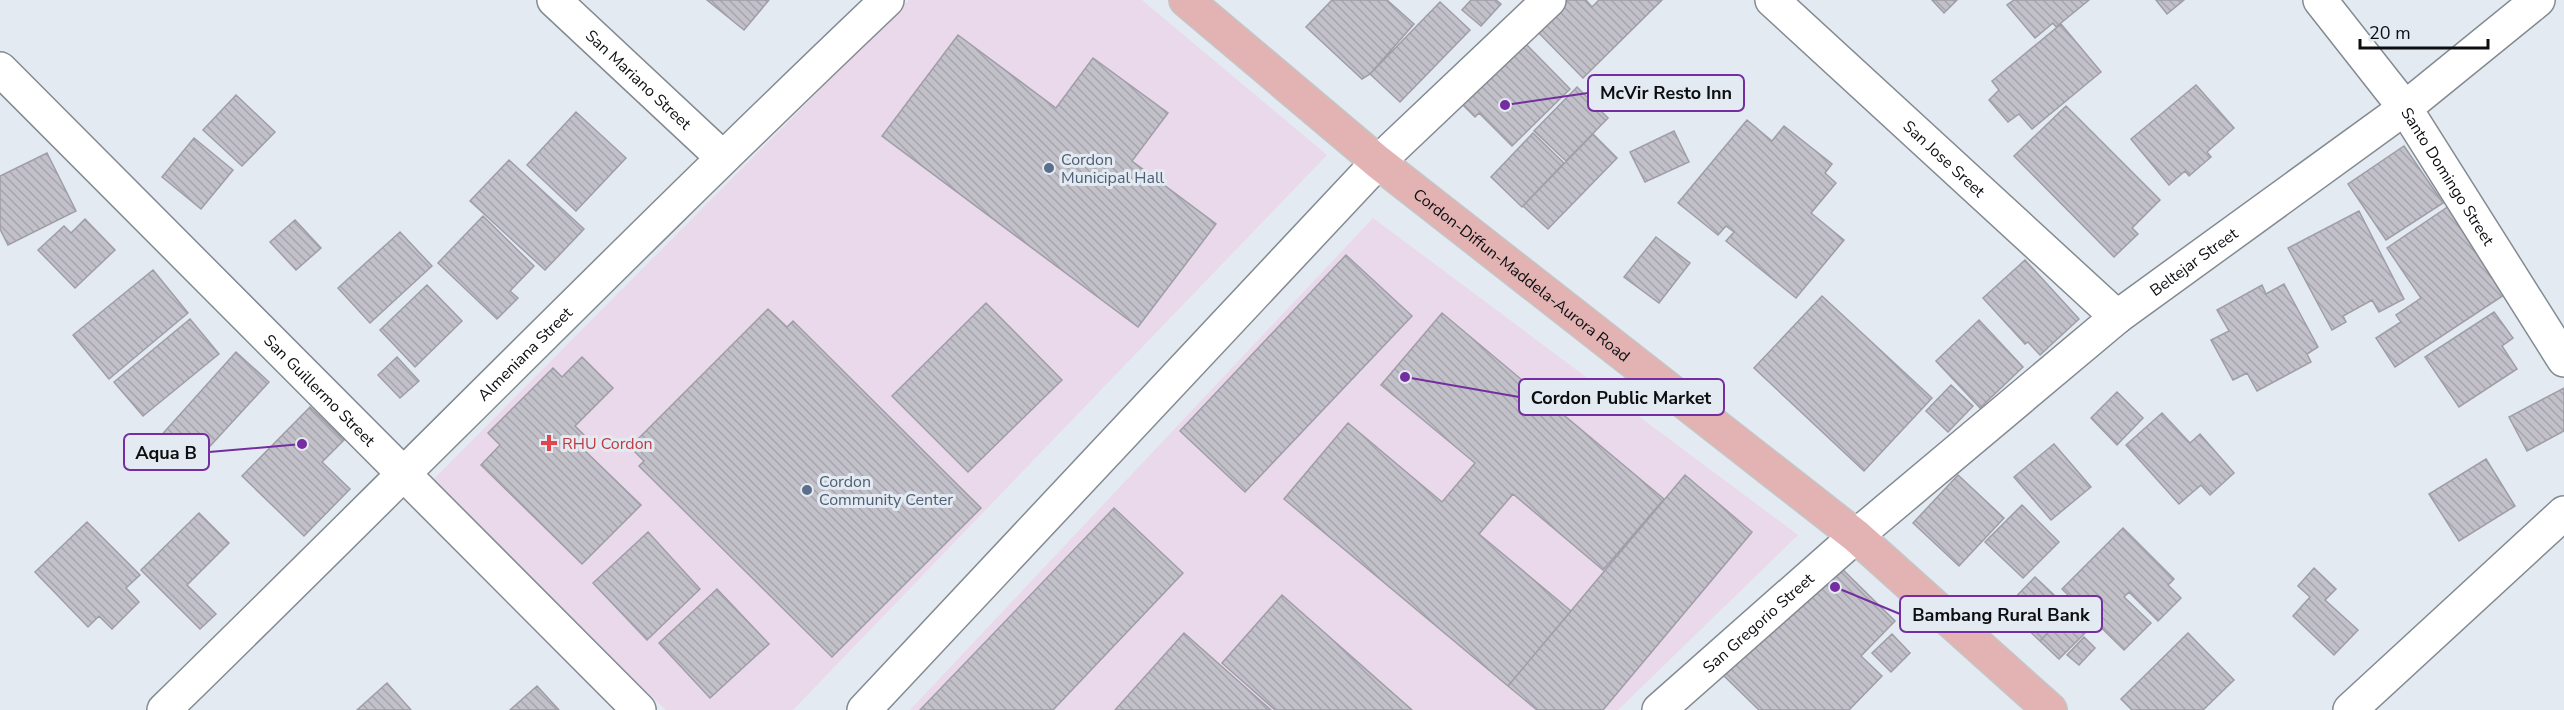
<svg xmlns="http://www.w3.org/2000/svg" width="2564" height="710" font-family="'Nunito Sans',sans-serif">
	<defs>
		<pattern id="building-back-hatch" width="6" height="6" patternUnits="userSpaceOnUse" patternTransform="scale(1.5)"><rect width="6" height="6" fill="#c2c1ca"/><path d="M-1 5l2 2M0 0l6 6M5-1l2 2" fill="none" stroke="#a6a5ac"/></pattern>
	</defs>
	<rect width="100%" height="100%" fill="#e3eaf1"/>
	<!-- commercial -->
	<path fill="#e9d9eb" d="M 909,0 L 1142,0 L 1327,155 L 793,710 L 666,710 L 428,485 Z
		M 1373,218 L 1798,535 L 1618,710 L 910,710 Z"/>
	<!-- building -->
	<path fill="url(#building-back-hatch)" stroke="#9f9da6" stroke-width="1.5" d="M 707,0 L 769,0 L 744,30 Z
		M 1332,0 L 1387,0 L 1414,24 L 1370,74 L 1362,79 L 1306,27 Z
		M 1471,0 L 1496,0 L 1501,4 L 1481,26 L 1462,10 Z
		M 1565,0 L 1586,0 L 1592,7 L 1599,0 L 1662,0 L 1583,78 L 1535,29 Z
		M 1932,0 L 1957,0 L 1944,13 Z
		M 2014,0 L 2089,0 L 2056,27 L 2053,23 L 2035,38 L 2007,5 Z
		M 2156,0 L 2184,0 L 2167,14 Z
		M 1440,2 L 1470,30 L 1400,102 L 1370,74 Z
		M 2061,24 L 2101,72 L 2032,129 L 2019,114 L 2008,122 L 1989,100 L 1999,90 L 1992,81 Z
		M 958,35 L 1056,108 L 1093,58 L 1168,113 L 1132,161 L 1216,224 L 1138,327 L 882,136 Z
		M 1523,41 L 1570,89 L 1512,146 L 1479,113 L 1475,117 L 1461,103 Z
		M 2196,85 L 2234,128 L 2207,152 L 2211,157 L 2189,176 L 2185,171 L 2169,185 L 2131,139 Z
		M 1577,87 L 1608,118 L 1566,161 L 1534,131 Z
		M 236,95 L 275,132 L 242,166 L 203,130 Z
		M 2066,106 L 2160,200 L 2132,228 L 2138,234 L 2114,257 L 2014,156 Z
		M 576,112 L 626,158 L 576,211 L 527,165 Z
		M 1747,120 L 1772,141 L 1784,126 L 1832,164 L 1825,173 L 1836,183 L 1811,213 L 1844,240 L 1796,298 L 1726,241 L 1734,232 L 1726,226 L 1718,235 L 1678,203 Z
		M 1674,131 L 1689,162 L 1645,182 L 1630,152 Z
		M 1533,133 L 1564,163 L 1522,207 L 1491,177 Z
		M 1593,134 L 1617,158 L 1548,229 L 1523,206 Z
		M 194,138 L 233,170 L 201,209 L 162,177 Z
		M 2404,146 L 2443,203 L 2386,240 L 2348,184 Z
		M 47,153 L 76,211 L 8,245 L 0,229 L 0,176 Z
		M 509,160 L 584,229 L 545,270 L 470,201 Z
		M 2449,206 L 2507,293 L 2395,367 L 2376,338 L 2401,322 L 2396,315 L 2421,298 L 2387,248 Z
		M 2359,211 L 2404,299 L 2379,312 L 2372,300 L 2343,316 L 2346,322 L 2332,330 L 2288,248 Z
		M 483,216 L 534,266 L 510,291 L 518,298 L 497,319 L 438,263 Z
		M 85,219 L 115,250 L 75,288 L 38,250 L 64,226 L 71,233 Z
		M 295,220 L 321,248 L 296,270 L 270,242 Z
		M 400,232 L 432,266 L 370,323 L 338,288 Z
		M 1656,237 L 1690,263 L 1659,303 L 1624,277 Z
		M 1346,255 L 1412,316 L 1245,492 L 1180,431 Z
		M 2025,260 L 2079,319 L 2040,355 L 2028,342 L 2025,344 L 1983,298 Z
		M 153,270 L 188,313 L 109,379 L 73,335 Z
		M 2284,284 L 2318,347 L 2307,354 L 2311,362 L 2257,391 L 2247,373 L 2233,380 L 2211,340 L 2229,331 L 2217,310 L 2262,285 L 2266,294 Z
		M 427,285 L 462,321 L 415,367 L 380,330 Z
		M 1822,296 L 1932,398 L 1864,471 L 1754,368 Z
		M 986,303 L 1062,380 L 968,472 L 892,396 Z
		M 768,309 L 787,327 L 793,321 L 981,508 L 832,657 L 639,466 L 644,461 L 630,447 Z
		M 2494,312 L 2513,338 L 2502,346 L 2517,369 L 2459,407 L 2425,357 Z
		M 1442,313 L 1664,499 L 1603,570 L 1513,494 L 1479,534 L 1571,611 L 1508,686 L 1284,499 L 1348,423 L 1442,502 L 1475,463 L 1381,385 Z
		M 190,319 L 219,354 L 143,416 L 114,382 Z
		M 1979,320 L 2023,367 L 1980,408 L 1936,361 Z
		M 236,352 L 269,382 L 190,468 L 158,439 Z
		M 397,357 L 419,381 L 400,398 L 378,375 Z
		M 582,357 L 613,388 L 575,426 L 589,440 L 581,447 L 641,505 L 582,564 L 481,465 L 500,445 L 488,433 L 553,368 L 562,377 Z
		M 1951,385 L 1973,406 L 1948,432 L 1926,411 Z
		M 2564,388 L 2564,431 L 2527,451 L 2509,417 Z
		M 2117,392 L 2143,418 L 2117,445 L 2091,418 Z
		M 310,407 L 344,440 L 322,462 L 350,489 L 304,536 L 242,476 Z
		M 2162,413 L 2190,443 L 2200,434 L 2234,473 L 2210,495 L 2201,485 L 2179,504 L 2126,445 Z
		M 2054,444 L 2091,487 L 2051,520 L 2014,477 Z
		M 2486,459 L 2515,506 L 2459,541 L 2429,494 Z
		M 1685,475 L 1752,532 L 1603,710 L 1537,710 L 1508,686 Z
		M 1958,475 L 2004,518 L 1959,566 L 1913,523 Z
		M 2022,505 L 2059,542 L 2023,578 L 1985,542 Z
		M 1114,508 L 1183,573 L 1053,710 L 920,710 Z
		M 199,513 L 229,543 L 187,585 L 216,614 L 200,629 L 141,570 Z
		M 87,522 L 140,575 L 126,588 L 139,602 L 112,629 L 99,616 L 88,627 L 35,572 Z
		M 2123,528 L 2174,579 L 2168,585 L 2181,598 L 2158,621 L 2129,592 L 2124,597 L 2151,623 L 2124,650 L 2062,589 Z
		M 648,532 L 700,589 L 647,640 L 593,583 Z
		M 1832,559 L 1895,621 L 1861,656 L 1882,676 L 1849,710 L 1759,710 L 1721,673 Z
		M 2314,568 L 2336,589 L 2325,600 L 2358,630 L 2334,655 L 2293,616 L 2310,597 L 2298,586 Z
		M 2035,577 L 2070,610 L 2040,641 L 2005,608 Z
		M 717,589 L 769,644 L 710,698 L 659,643 Z
		M 1282,595 L 1412,710 L 1275,710 L 1222,663 Z
		M 2070,610 L 2089,629 L 2059,659 L 2040,641 Z
		M 1184,633 L 1271,710 L 1115,710 Z
		M 2188,633 L 2234,680 L 2203,710 L 2132,710 L 2121,699 Z
		M 1892,634 L 1910,653 L 1891,672 L 1872,653 Z
		M 2084,637 L 2095,648 L 2079,665 L 2067,655 Z
		M 387,683 L 411,710 L 357,710 Z
		M 537,686 L 559,710 L 510,710 Z"/>
	<g fill="none" stroke-linecap="round" stroke-linejoin="round">
		<!-- minor casing -->
		<g stroke="#848a92" stroke-width="36">
			<g id="minor">
				<path id="s1" d="M 554,0 L 722,157"/>
				<path id="s2" d="M 1772,0 L 2117,317"/>
				<path id="s3" d="M 2320,0 L 2405,108 L 2564,360"/>
				<path id="s4" d="M 0,69 L 639,710"/>
				<path id="s5" d="M 164,710 C 406,474 642,233 887,0"/>
				<path d="M 864,710 L 1378,162 L 1549,0"/>
				<path id="s6" d="M 1659,710 L 1856,536 L 2117,317 L 2405,108 L 2538,0"/>
				<path d="M 2350,710 L 2564,513"/>
			</g>
		</g>
		<!-- major casing -->
		<g stroke="#c5c5c6" stroke-width="36">
			<g id="major">
				<path id="s7" d="M 1186,0 L 1378,162 L 1856,536 L 2050,710"/>
			</g>
		</g>
		<!-- minor -->
		<use href="#minor" stroke="#fff" stroke-width="33"/>
		<!-- major -->
		<use href="#major" stroke="#e2b3b2" stroke-width="33"/>
	</g>
	<!-- markers -->
	<g fill="#5c6f8a" stroke="#e3eaf1" stroke-width="2">
		<circle cx="1049" cy="168" r="6"/>
		<circle cx="807" cy="490" r="6"/>
	</g>
	<path fill="#e0444e" stroke="#e3eaf1" stroke-width="2" d="M546 434h6v6h6v6h-6v6h-6v-6h-6v-6h6z"/>
	<g text-anchor="middle" stroke-width="6" stroke-linejoin="round" paint-order="stroke">
		<!-- street labels -->
		<g font-size="16" fill="#0c0e11" stroke="#e3eaf1">
			<text dy="6" stroke="none"><textPath href="#s1" startOffset="116">San Mariano Street</textPath></text>
			<text dy="6" stroke="none"><textPath href="#s2" startOffset="234">San Jose Sreet</textPath></text>
			<text dy="6" stroke="none"><textPath href="#s3" startOffset="218">Santo Domingo Street</textPath></text>
			<text dy="6" stroke="none"><textPath href="#s6" startOffset="698">Beltejar Street</textPath></text>
			<text dy="6" stroke="none"><textPath href="#s7" startOffset="434">Cordon-Diffun-Maddela-Aurora Road</textPath></text>
			<text dy="6" stroke="none"><textPath href="#s5" startOffset="507">Almeniana Street</textPath></text>
			<text dy="6" stroke="none"><textPath href="#s4" startOffset="453">San Guillermo Street</textPath></text>
			<text dy="6" stroke="none"><textPath href="#s6" startOffset="132">San Gregorio Street</textPath></text>
		</g>
		<!-- service labels -->
		<g font-size="16" fill="#4e5e75" stroke="#e3eaf1" text-anchor="start">
			<text x="1061" y="165">Cordon<tspan x="1061" dy="18">Municipal Hall</tspan></text>
			<text x="819" y="487">Cordon<tspan x="819" dy="18">Community Center</tspan></text>
		</g>
		<!-- health labels -->
		<g font-size="16" fill="#be3a42" stroke="#e3eaf1" text-anchor="start">
			<text x="562" y="449">RHU Cordon</text>
		</g>
	</g>
	<!-- callouts -->
	<path fill="none" stroke="#742ea1" stroke-width="2" d="M1505 105L1588 93M1405 377L1519 397M302 444L209 452M1835 587L1900 614"/>
	<g fill="#742ea1" stroke="#e3eaf1" stroke-width="2">
		<circle cx="1505" cy="105" r="6"/>
		<circle cx="1405" cy="377" r="6"/>
		<circle cx="302" cy="444" r="6"/>
		<circle cx="1835" cy="587" r="6"/>
	</g>
	<g fill="#e3eaf1" stroke="#742ea1" stroke-width="2">
		<rect x="1588" y="75" width="156" height="36" rx="6"/>
		<rect x="1519" y="379" width="205" height="36" rx="6"/>
		<rect x="124" y="434" width="85" height="36" rx="6"/>
		<rect x="1900" y="596" width="202" height="36" rx="6"/>
	</g>
	<g font-size="18" text-anchor="middle" font-weight="bold" fill="#0c0e11">
		<text x="1666" y="99">McVir Resto Inn</text>
		<text x="1621" y="404">Cordon Public Market</text>
		<text x="166" y="459">Aqua B</text>
		<text x="2001" y="621">Bambang Rural Bank</text>
	</g>
	<!-- scale -->
	<path d="M2360 39v9h128v-9" fill="none" stroke="#0c0e11" stroke-width="3"/>
	<text x="2369" y="39" font-size="18" fill="#0c0e11" stroke="#e3eaf1" stroke-width="4.5" paint-order="stroke">20 m</text>
</svg>
